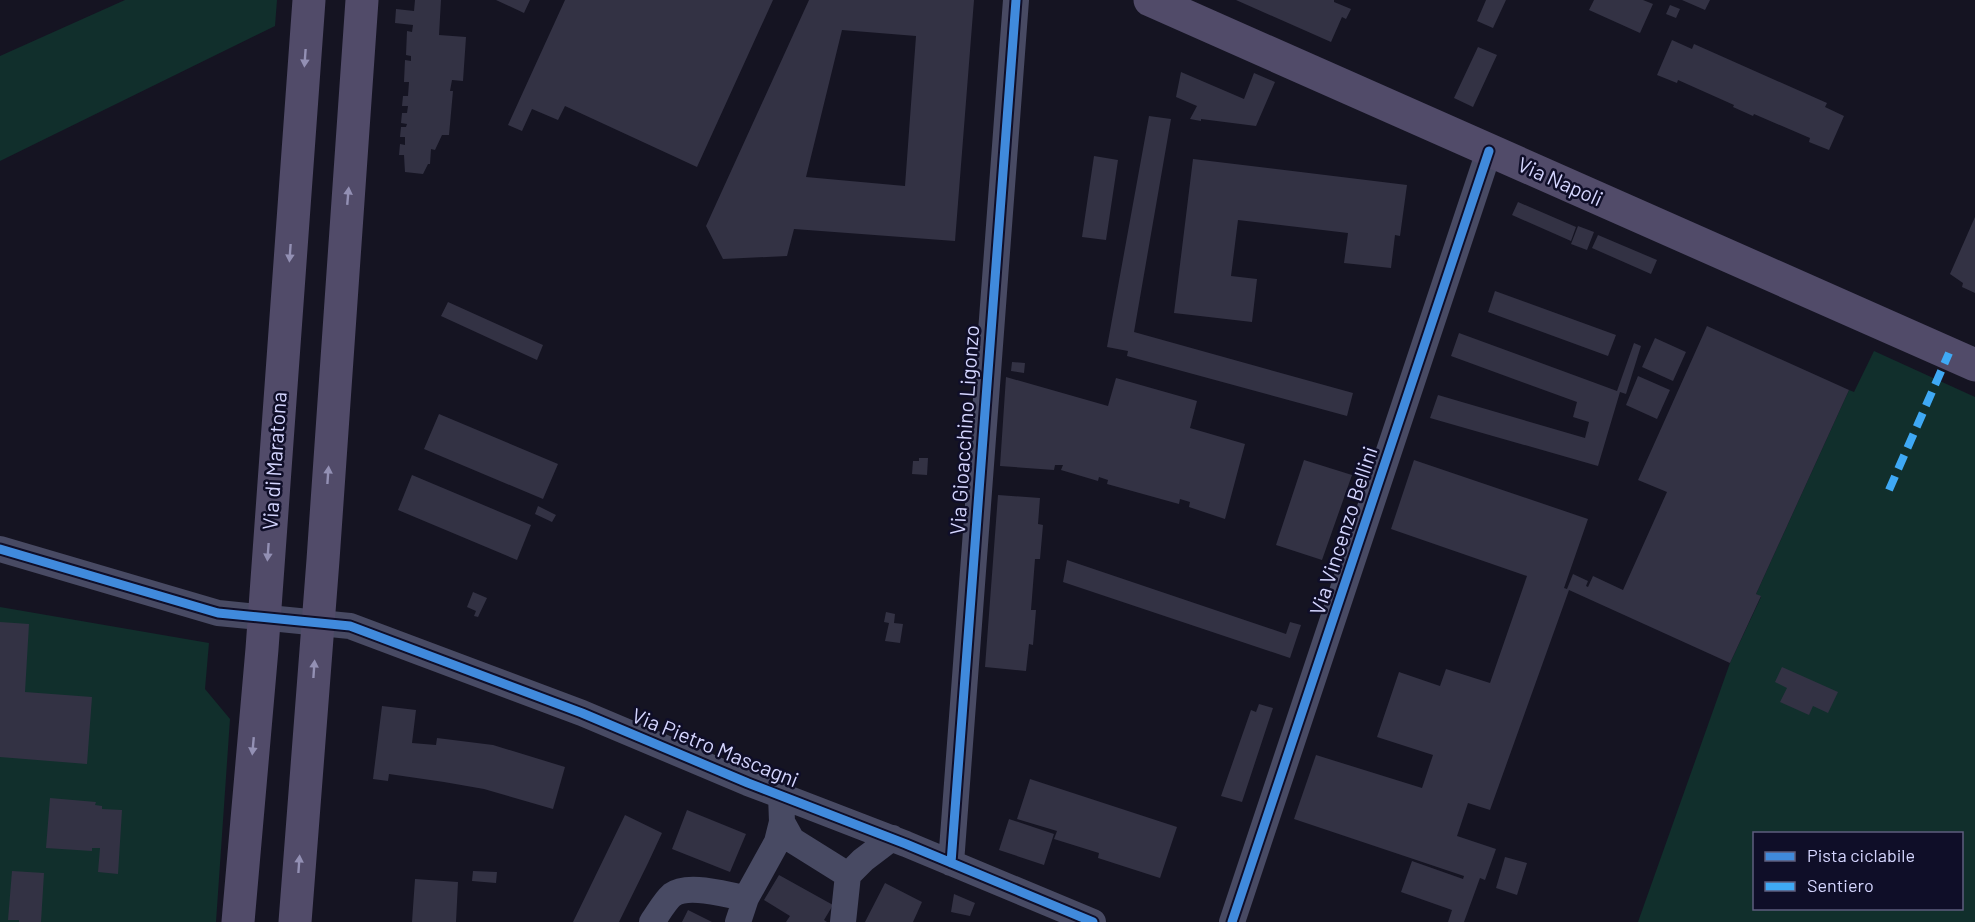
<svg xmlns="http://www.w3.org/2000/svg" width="1975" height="922" font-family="Barlow,sans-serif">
	<rect width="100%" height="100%" fill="#151422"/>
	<!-- green -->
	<path fill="#112f2c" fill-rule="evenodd" d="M 125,0 L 277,0 L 275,26 L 0,161 L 0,56 Z
		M 1874,351 L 1975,397 L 1975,922 L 1638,922 L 1730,663 L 1761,597 L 1756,594 L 1849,390 L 1854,392 ZM 1754,834 L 1962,834 L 1962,908 L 1754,908 Z
		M 0,607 L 209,643 L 205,689 L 230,719 L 216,922 L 0,922 Z"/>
	<!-- building -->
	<path fill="#333244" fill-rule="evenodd" d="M 415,0 L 441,0 L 439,35 L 466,37 L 463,81 L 452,80 L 450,91 L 453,91 L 449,135 L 442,135 L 435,150 L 431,149 L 430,164 L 428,164 L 423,174 L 405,172 L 404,155 L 399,155 L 400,144 L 405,145 L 405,137 L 400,137 L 401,127 L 406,127 L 407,124 L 401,123 L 402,113 L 407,113 L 408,106 L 402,106 L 403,96 L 408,96 L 409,82 L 404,82 L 405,60 L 411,61 L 411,56 L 406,55 L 407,31 L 412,32 L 413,25 L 395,23 L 396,9 L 414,11 Z
		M 496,0 L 530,0 L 524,13 Z
		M 565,0 L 773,0 L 697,167 L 565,106 L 558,120 L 532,109 L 522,131 L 508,125 Z
		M 809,0 L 974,0 L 955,241 L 794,229 L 787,256 L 723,259 L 706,226 ZM 842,30 L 916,36 L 905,186 L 806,177 Z
		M 1236,0 L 1334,0 L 1334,2 L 1351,9 L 1346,19 L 1342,17 L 1331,42 Z
		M 1486,0 L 1506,0 L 1493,28 L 1477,21 Z
		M 1594,0 L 1643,0 L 1653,4 L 1640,33 L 1589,10 Z
		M 1682,0 L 1710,0 L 1705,10 Z
		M 1670,5 L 1680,9 L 1676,18 L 1666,14 Z
		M 1672,40 L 1692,49 L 1694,44 L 1827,103 L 1825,107 L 1844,116 L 1829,150 L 1809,142 L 1810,138 L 1754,114 L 1753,116 L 1733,107 L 1734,105 L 1678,80 L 1677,83 L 1657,75 Z
		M 1478,47 L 1497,55 L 1473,107 L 1454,98 Z
		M 1181,72 L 1244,99 L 1254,73 L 1275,82 L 1256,126 L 1201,119 L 1201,121 L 1190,119 L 1197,106 L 1176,97 Z
		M 1149,116 L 1171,119 L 1134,332 L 1353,393 L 1347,416 L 1127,356 L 1128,351 L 1107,347 Z
		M 1094,156 L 1118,160 L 1106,240 L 1082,237 Z
		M 1193,159 L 1407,185 L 1400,236 L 1395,235 L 1391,268 L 1344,263 L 1348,233 L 1238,220 L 1231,276 L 1257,279 L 1252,322 L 1174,313 Z
		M 1518,202 L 1576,227 L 1571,241 L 1512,215 Z
		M 1975,217 L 1975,293 L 1962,287 L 1963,283 L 1950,274 Z
		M 1578,226 L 1594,232 L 1587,250 L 1571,244 Z
		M 1598,235 L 1657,260 L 1651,274 L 1592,248 Z
		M 1495,291 L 1616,335 L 1608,356 L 1488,312 Z
		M 448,302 L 543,345 L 537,360 L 441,316 Z
		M 1707,326 L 1849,390 L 1756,594 L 1761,596 L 1730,663 L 1569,590 L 1490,810 L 1468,803 L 1457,836 L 1496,849 L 1485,880 L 1480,878 L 1464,922 L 1448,922 L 1452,910 L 1401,892 L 1412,861 L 1463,879 L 1464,876 L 1294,819 L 1316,755 L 1422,788 L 1433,755 L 1377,737 L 1399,672 L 1440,686 L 1446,669 L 1490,683 L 1527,576 L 1391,529 L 1414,460 L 1588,519 L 1564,588 L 1567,589 L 1573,574 L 1588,581 L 1586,586 L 1588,587 L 1593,576 L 1623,590 L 1667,492 L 1638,480 Z
		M 1459,333 L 1617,391 L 1634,343 L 1641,346 L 1626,394 L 1620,392 L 1598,466 L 1430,418 L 1438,395 L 1585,438 L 1589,422 L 1573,417 L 1577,402 L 1451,356 Z
		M 1655,338 L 1686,352 L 1673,381 L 1642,367 Z
		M 1012,362 L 1025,363 L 1024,373 L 1011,371 Z
		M 1638,376 L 1670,390 L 1657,419 L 1626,405 Z
		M 1006,377 L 1108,406 L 1116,378 L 1197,401 L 1190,428 L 1245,444 L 1225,519 L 1189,507 L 1190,502 L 1180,499 L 1179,504 L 1107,484 L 1108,480 L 1099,477 L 1098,481 L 1061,470 L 1063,465 L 1055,465 L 1054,470 L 1000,466 Z
		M 439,414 L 558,464 L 543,499 L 424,449 Z
		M 919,458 L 928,458 L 927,475 L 912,474 L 913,461 L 919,461 Z
		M 1304,460 L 1352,475 L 1322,560 L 1276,545 Z
		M 412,475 L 531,525 L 517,560 L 398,510 Z
		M 998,495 L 1040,498 L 1038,524 L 1043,525 L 1040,559 L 1035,559 L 1031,610 L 1036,610 L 1033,645 L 1029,644 L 1026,671 L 985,667 Z
		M 538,506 L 556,515 L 552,522 L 535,514 Z
		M 1067,560 L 1286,634 L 1290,622 L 1301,625 L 1290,658 L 1063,582 Z
		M 473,592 L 487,598 L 478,617 L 474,616 L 476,611 L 467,607 Z
		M 886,612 L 895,614 L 894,623 L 903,624 L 900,643 L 885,641 L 889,623 L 884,622 Z
		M 0,622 L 29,624 L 25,692 L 92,697 L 87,764 L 0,757 Z
		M 1782,667 L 1838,692 L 1828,713 L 1813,706 L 1809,715 L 1780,702 L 1787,688 L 1775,682 Z
		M 1259,704 L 1273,708 L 1242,802 L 1221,796 L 1251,710 L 1256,712 Z
		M 382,706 L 416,710 L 412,743 L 436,745 L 437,738 L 493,745 L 565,767 L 553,809 L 484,789 L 444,782 L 389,774 L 388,781 L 373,779 Z
		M 1030,779 L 1177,827 L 1160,878 L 1098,858 L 1099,853 L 1054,839 L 1057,831 L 1017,819 Z
		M 50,798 L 96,802 L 95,805 L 102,806 L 102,809 L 122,810 L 118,874 L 98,872 L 100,848 L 92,848 L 92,851 L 46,848 Z
		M 687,810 L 746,834 L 730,872 L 672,849 Z
		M 625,815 L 662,833 L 648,863 L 619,922 L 573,922 Z
		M 1009,819 L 1054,834 L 1044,865 L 999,850 Z
		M 1505,857 L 1527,863 L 1517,895 L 1496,888 Z
		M 12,871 L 44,873 L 41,922 L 19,922 L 19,920 L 8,920 Z
		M 473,871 L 497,872 L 496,883 L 472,881 Z
		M 779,875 L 833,905 L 824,920 L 827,922 L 786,922 L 790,916 L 764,900 Z
		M 415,879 L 458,882 L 456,922 L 412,922 Z
		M 885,883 L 922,902 L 913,922 L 865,922 Z
		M 954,894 L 975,903 L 970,916 L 951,912 Z
		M 688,910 L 712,922 L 682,922 Z"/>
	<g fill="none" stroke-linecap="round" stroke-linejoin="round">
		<!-- minor -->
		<path stroke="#484a63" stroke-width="26" d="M 0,549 L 218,613 L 350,626 L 582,713 L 748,783 L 906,844 L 1093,922
			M 782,822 L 792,840 L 848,875
			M 951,863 L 1016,0
			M 652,922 C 658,914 664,902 672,895 C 688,883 726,895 746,898
			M 738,922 L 746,898 L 777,842 L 782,822 L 781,795
			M 843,922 L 848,875 L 863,860 L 892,838
			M 1232,922 L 1489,151"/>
		<!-- major -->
		<path stroke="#514b69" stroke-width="33" d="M 1150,0 L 1975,365
			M 238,922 L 262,649 L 309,0
			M 295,922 L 323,560 L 362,0"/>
		<!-- quiet -->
		<path stroke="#3fa9f5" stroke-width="8" stroke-dasharray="15 8" stroke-linecap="butt" d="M 1889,490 L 1949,353"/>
		<!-- cycleway casing -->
		<g stroke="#0f0e28" stroke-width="13">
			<path id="cycleway" d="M 0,549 L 218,613 L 350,626 L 582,713 L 748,783 L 906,844 L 1093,922
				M 951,863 L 1016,0
				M 1232,922 L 1489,151"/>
		</g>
		<!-- cycleway -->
		<use href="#cycleway" stroke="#408adc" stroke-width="9"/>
	</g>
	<!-- one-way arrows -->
	<defs><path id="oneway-solid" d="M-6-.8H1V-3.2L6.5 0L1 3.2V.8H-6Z" transform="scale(1.5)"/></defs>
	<g fill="#9390b4">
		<use href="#oneway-solid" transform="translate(305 58) rotate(94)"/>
		<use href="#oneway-solid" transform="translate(348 196) rotate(-85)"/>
		<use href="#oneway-solid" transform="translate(290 253) rotate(94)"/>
		<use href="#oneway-solid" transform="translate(328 475) rotate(-86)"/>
		<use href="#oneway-solid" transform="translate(268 552) rotate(94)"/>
		<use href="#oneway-solid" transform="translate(314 669) rotate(-86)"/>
		<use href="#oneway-solid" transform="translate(253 746) rotate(95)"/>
		<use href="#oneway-solid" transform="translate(299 864) rotate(-86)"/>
	</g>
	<g text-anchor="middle" stroke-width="5" stroke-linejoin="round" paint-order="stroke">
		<!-- street labels -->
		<g font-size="21" fill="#d5d6ff" stroke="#0f0e28">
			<text transform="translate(1560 182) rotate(24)" y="7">Via Napoli</text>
			<text transform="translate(965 430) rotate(-86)" y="7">Via Gioacchino Ligonzo</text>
			<text transform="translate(275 461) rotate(-86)" y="7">Via di Maratona</text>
			<text transform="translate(1344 531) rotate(-72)" y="7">Via Vincenzo Bellini</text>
			<text transform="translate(715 748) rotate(22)" y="7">Via Pietro Mascagni</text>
		</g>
	</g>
	<!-- legend -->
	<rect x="1753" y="832" width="210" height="78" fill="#0f0e28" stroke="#5e5e7e" stroke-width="1.5"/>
	<rect x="1765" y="852" width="30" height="9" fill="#408adc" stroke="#5e5e7e" stroke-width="1.5"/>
	<text x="1807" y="862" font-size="18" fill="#d5d6ff">Pista ciclabile</text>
	<rect x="1765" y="882" width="30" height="9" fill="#3fa9f5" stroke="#5e5e7e" stroke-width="1.5"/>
	<text x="1807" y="892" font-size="18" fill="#d5d6ff">Sentiero</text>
</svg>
